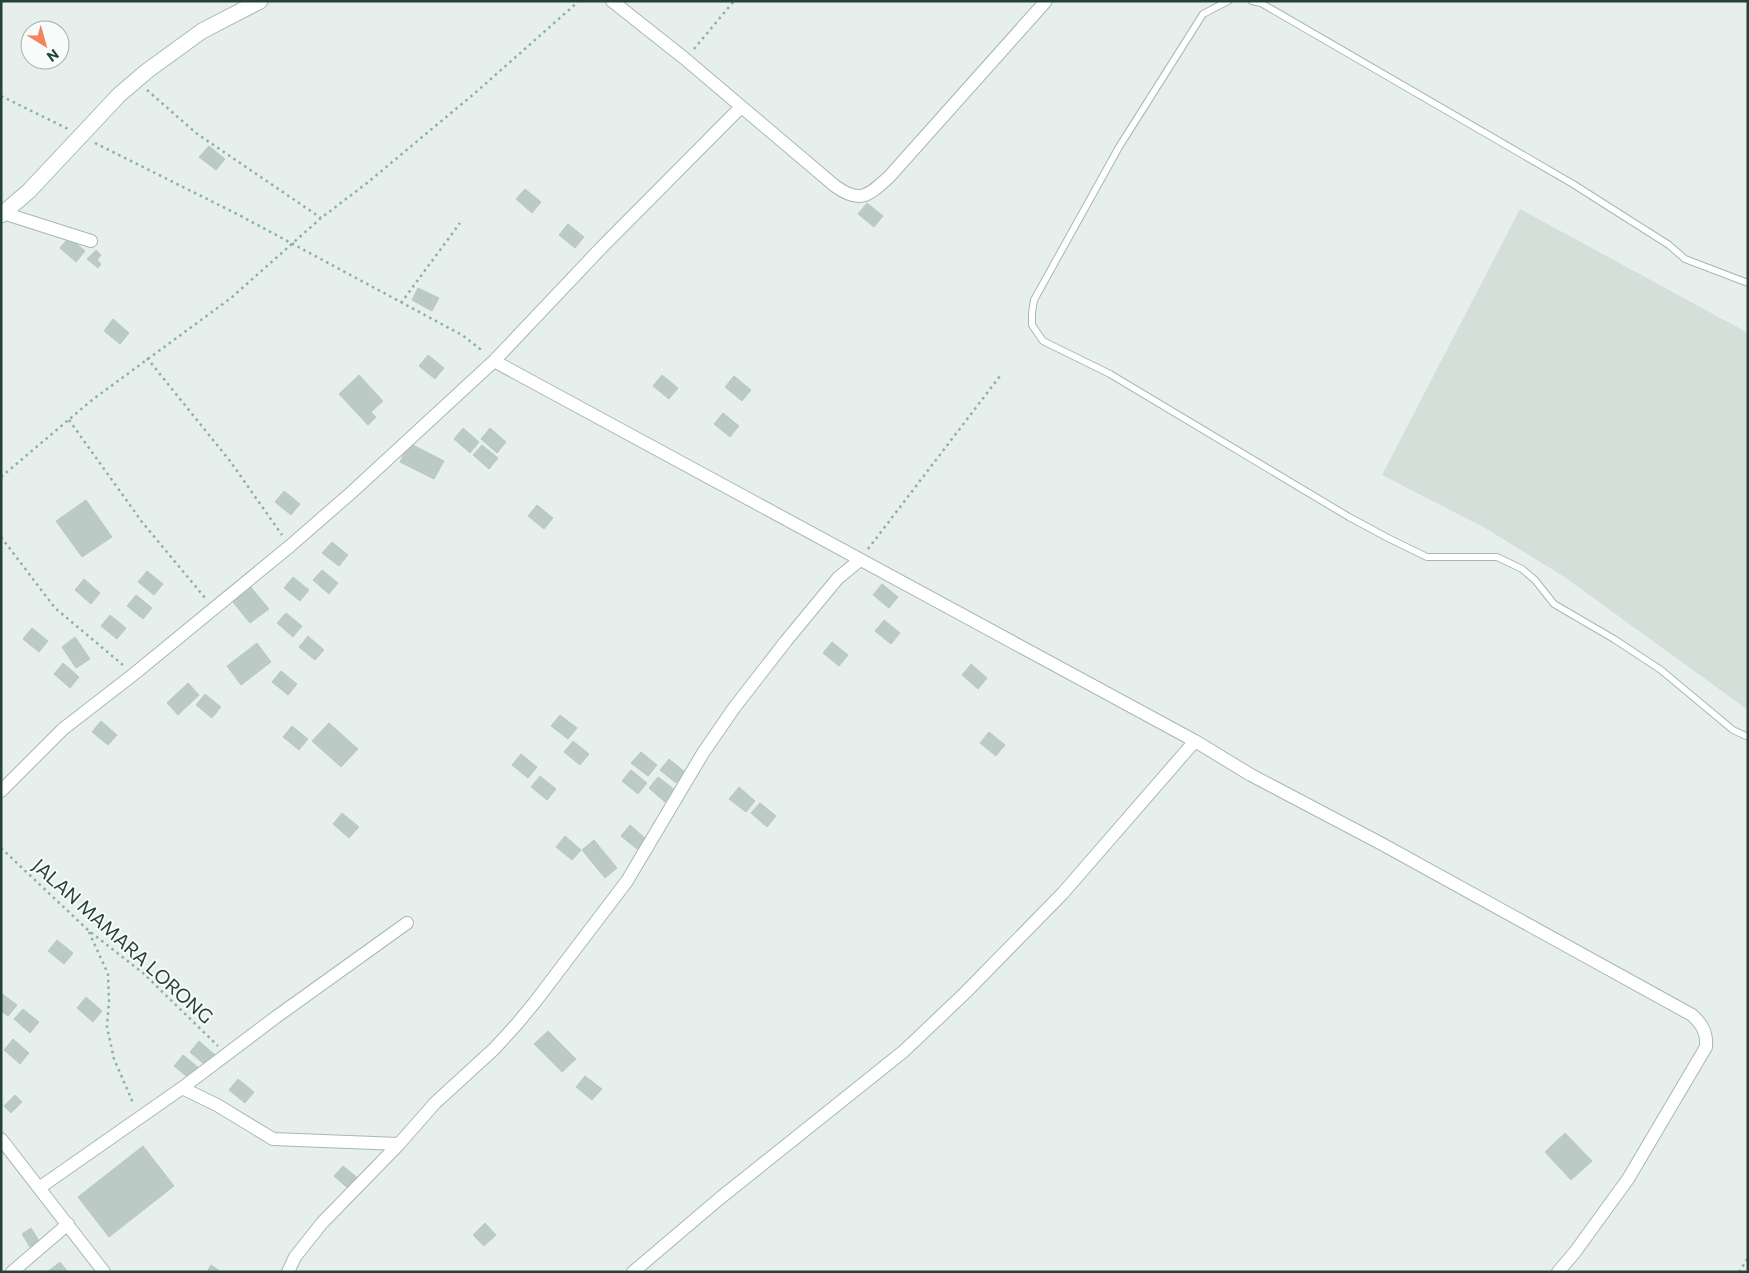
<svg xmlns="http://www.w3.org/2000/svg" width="1749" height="1273" font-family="Commissioner,sans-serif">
	<rect width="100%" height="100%" fill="#e6efeb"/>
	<!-- built -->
	<path fill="#d4dfda" d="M 1520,209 L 1748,333 L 1748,710 L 1563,576 L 1485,528 L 1382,475 Z"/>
	<!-- building -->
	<path fill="#bbcac4" stroke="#b8c9c2" d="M 209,146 L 225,159 L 216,170 L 199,157 Z
		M 525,189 L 541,202 L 532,213 L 516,199 Z
		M 867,203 L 883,216 L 874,227 L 858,214 Z
		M 568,224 L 584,237 L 575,248 L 559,235 Z
		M 69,237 L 85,251 L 76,262 L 60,248 Z
		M 96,250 L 101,255 L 97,260 L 101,264 L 98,268 L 87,259 Z
		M 418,288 L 439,298 L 432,311 L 412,300 Z
		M 113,319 L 129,333 L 120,344 L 104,331 Z
		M 428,355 L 444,368 L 435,379 L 419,366 Z
		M 359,375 L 383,401 L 371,412 L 376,417 L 368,425 L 339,394 Z
		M 662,375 L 678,388 L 669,399 L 653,386 Z
		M 734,376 L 751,390 L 742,401 L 725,387 Z
		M 723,413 L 739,426 L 730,437 L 714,424 Z
		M 463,428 L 479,442 L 470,453 L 454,439 Z
		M 490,428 L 506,442 L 497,453 L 481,439 Z
		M 409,443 L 444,461 L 434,479 L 400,462 Z
		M 482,445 L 498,458 L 489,469 L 473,455 Z
		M 284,491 L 300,504 L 291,515 L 275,502 Z
		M 86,500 L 112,537 L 82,557 L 56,521 Z
		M 537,505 L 553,518 L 544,529 L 528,516 Z
		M 332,542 L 348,555 L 339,566 L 322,553 Z
		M 322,570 L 338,583 L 329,594 L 313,580 Z
		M 147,571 L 163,584 L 154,595 L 138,582 Z
		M 293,577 L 309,590 L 300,601 L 284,588 Z
		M 84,579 L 100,593 L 91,604 L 75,590 Z
		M 882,584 L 898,597 L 889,608 L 873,595 Z
		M 250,586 L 269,609 L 250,623 L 232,601 Z
		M 136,595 L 152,608 L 143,619 L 127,606 Z
		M 286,613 L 302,626 L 293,637 L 277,623 Z
		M 110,615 L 126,628 L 117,639 L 101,626 Z
		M 884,620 L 900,633 L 891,644 L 875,631 Z
		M 32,628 L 48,641 L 39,652 L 23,639 Z
		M 308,636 L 324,650 L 315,660 L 299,647 Z
		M 75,637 L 90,659 L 76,668 L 62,647 Z
		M 832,642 L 848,655 L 839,666 L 823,653 Z
		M 257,643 L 271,662 L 241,685 L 227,666 Z
		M 63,663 L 79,677 L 70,688 L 54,674 Z
		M 971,664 L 987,678 L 978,689 L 962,675 Z
		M 281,671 L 297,684 L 288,695 L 272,682 Z
		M 188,683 L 199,695 L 178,715 L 167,703 Z
		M 205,694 L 221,707 L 212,718 L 196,705 Z
		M 560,715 L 577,728 L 568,739 L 551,726 Z
		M 101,721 L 117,735 L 108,745 L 92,732 Z
		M 329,723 L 358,749 L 341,767 L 312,741 Z
		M 292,726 L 308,739 L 299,750 L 283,737 Z
		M 989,732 L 1005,745 L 996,756 L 980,743 Z
		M 573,741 L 589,754 L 580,765 L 564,752 Z
		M 641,752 L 657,765 L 648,776 L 631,763 Z
		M 521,754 L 537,767 L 528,778 L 512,765 Z
		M 669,759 L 685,772 L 676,783 L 660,770 Z
		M 631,770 L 647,783 L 638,794 L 622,781 Z
		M 540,776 L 556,789 L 547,800 L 531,787 Z
		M 658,777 L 675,790 L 665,802 L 649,788 Z
		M 739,787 L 755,801 L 746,812 L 729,799 Z
		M 760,803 L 776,816 L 767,827 L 751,813 Z
		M 342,813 L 359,827 L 349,838 L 333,824 Z
		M 630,825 L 646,839 L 637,849 L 621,836 Z
		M 565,836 L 581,850 L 572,860 L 556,847 Z
		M 594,840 L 617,868 L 605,878 L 582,850 Z
		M 57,940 L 73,953 L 64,964 L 48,951 Z
		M 1,993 L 17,1005 L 8,1016 L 1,1011 Z
		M 86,997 L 102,1011 L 93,1022 L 77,1008 Z
		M 23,1009 L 39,1022 L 30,1033 L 14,1019 Z
		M 548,1031 L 576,1059 L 562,1072 L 534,1044 Z
		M 13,1039 L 29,1053 L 20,1064 L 4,1050 Z
		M 199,1041 L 215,1055 L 206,1066 L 190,1052 Z
		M 183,1055 L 199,1068 L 190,1079 L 174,1066 Z
		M 585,1076 L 602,1089 L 592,1100 L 576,1087 Z
		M 238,1079 L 254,1092 L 245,1103 L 229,1090 Z
		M 15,1095 L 22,1102 L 11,1113 L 4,1106 Z
		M 1565,1133 L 1592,1161 L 1571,1180 L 1545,1152 Z
		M 143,1146 L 174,1186 L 109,1237 L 78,1197 Z
		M 343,1166 L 359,1179 L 350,1190 L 334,1176 Z
		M 485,1223 L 496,1235 L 484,1246 L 473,1235 Z
		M 31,1228 L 39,1241 L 30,1247 L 22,1234 Z
		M 60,1262 L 68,1272 L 47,1272 Z
		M 211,1265 L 221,1272 L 207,1272 Z"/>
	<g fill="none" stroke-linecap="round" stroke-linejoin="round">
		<!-- lane casing -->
		<g stroke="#a8b8b2" stroke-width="8">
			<path id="lane" d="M 1228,1 L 1203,14 L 1119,147 L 1034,300 L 1032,313 L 1032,325 L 1043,341 L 1110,374 L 1349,517 L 1388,538 L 1427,557 L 1497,557 L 1522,569 L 1535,580 L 1554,604 L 1614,639 L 1661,670 L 1733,730 L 1748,737
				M 1252,1 L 1261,3 L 1573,184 L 1669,245 L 1685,259 L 1748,283"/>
		</g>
		<!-- street casing -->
		<g stroke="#a8b8b2" stroke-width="14">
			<path id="street" d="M 612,1 L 684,58 L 835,186 C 860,204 868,196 889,177 L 1046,1
				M 3,213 L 91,241
				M 494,361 L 1195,741 L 1251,775 L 1382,844 L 1692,1015 C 1703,1025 1707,1033 1706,1047 L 1628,1179 L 1575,1252 L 1558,1272
				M 1,791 L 63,729 L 134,674 L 290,546 L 352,492 L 494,361 L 602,247 L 741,107
				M 182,1088 L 276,1017 L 407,923
				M 1,1139 L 104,1272
				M 39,1188 L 182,1088 L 217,1105 L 273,1139 L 399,1144
				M 12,1272 L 68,1224
				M 288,1272 L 295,1257 L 322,1223 L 399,1144 L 435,1103 L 494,1049 L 516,1025 L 535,1002 L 627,881 L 703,753 L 734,708 L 786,641 L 838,578 L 860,560
				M 633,1272 L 719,1199 L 904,1051 L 965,993 L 1063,893 L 1195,741"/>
		</g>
		<!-- secondary casing -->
		<g stroke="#a4bbb3" stroke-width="17">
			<path id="secondary" d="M 1,215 L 29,191 L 119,95 L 147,71 L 202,31 L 260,1"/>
		</g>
		<!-- path -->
		<path stroke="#86b3a5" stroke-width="2.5" stroke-dasharray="2.5 4" stroke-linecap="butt" d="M 694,49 L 734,1
			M 147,90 L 196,133 L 321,218
			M 1,96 L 68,129
			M 95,143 L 239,215 L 462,335 L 484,352
			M 401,303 L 460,223
			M 147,358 L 230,461 L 282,535
			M 69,420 L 142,522 L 206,599
			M 1,477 L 92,400 L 231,298 L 321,218 L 367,183 L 475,93 L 579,1
			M 1,537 L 55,608 L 123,665
			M 868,549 L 1000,376
			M 1,848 L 89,931 L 143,973 L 218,1046
			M 89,932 L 108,974 L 109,1001 L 107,1027 L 114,1059 L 134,1105
			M 1739,1272 L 1748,1258"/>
		<!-- lane -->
		<use href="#lane" stroke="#fff" stroke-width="6"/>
		<!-- street -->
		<use href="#street" stroke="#fff" stroke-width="12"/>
		<!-- secondary -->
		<use href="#secondary" stroke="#fff" stroke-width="15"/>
	</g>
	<g text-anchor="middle" stroke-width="4" stroke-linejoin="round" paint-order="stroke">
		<!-- street labels -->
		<g font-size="19" fill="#24423a" stroke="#f7fbf9">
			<text transform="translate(123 941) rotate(42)" y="7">JALAN MAMARA LORONG</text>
		</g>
	</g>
	<!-- border -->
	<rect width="1749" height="1273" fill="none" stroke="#24423a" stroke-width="5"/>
	<!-- north arrow -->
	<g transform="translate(45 45) rotate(143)"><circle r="24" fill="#f7fbf9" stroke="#a3b1ad"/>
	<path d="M0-4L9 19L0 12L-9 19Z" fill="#f4845f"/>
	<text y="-8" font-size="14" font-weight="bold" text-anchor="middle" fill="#24423a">N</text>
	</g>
</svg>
